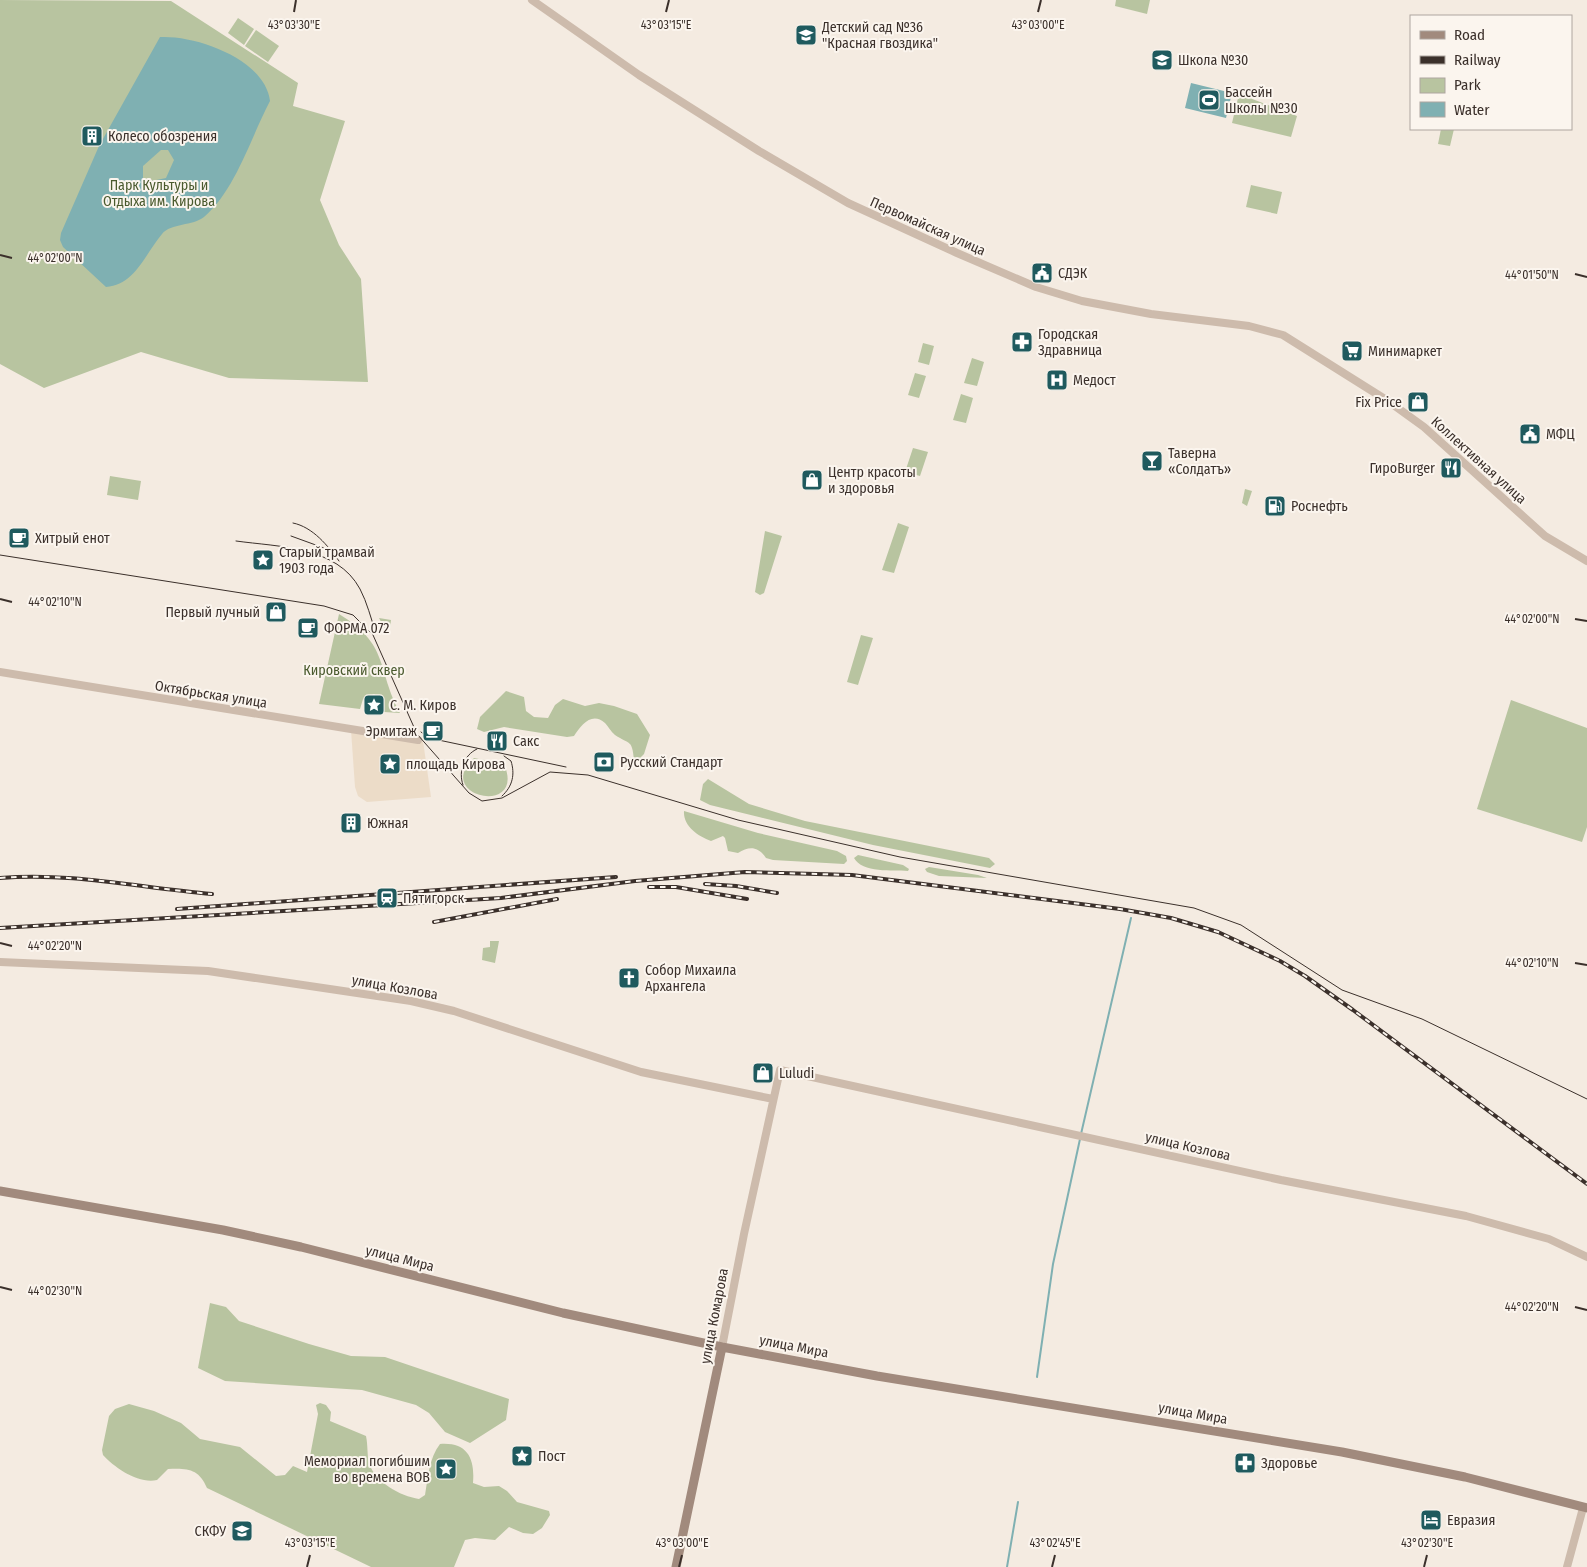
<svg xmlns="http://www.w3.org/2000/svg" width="1587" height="1567" font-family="'Fira Sans Condensed',sans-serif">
	<rect width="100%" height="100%" fill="#f4ebe1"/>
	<!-- green -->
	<path fill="#b8c4a0" d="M 0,0 L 171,1 L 298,83 L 293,106 L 345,121 L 320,200 L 339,245 L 361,279 L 368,382 L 229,378 L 141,352 L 44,388 L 0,364 Z
		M 1116,0 L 1150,0 L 1147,14 L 1115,6 Z
		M 238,18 L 254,29 L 244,45 L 228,33 Z
		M 256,30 L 279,46 L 268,62 L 245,46 Z
		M 1239,94 L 1297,116 L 1291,137 L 1232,123 Z
		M 1441,129 L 1454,129 L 1450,146 L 1438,144 Z
		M 1251,185 L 1282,192 L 1277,214 L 1246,207 Z
		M 923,343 L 934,346 L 929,365 L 918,362 Z
		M 972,358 L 984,362 L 977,386 L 964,383 Z
		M 915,373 L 926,376 L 919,398 L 908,395 Z
		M 961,394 L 973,398 L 966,423 L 953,420 Z
		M 913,448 L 928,452 L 920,476 L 905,472 Z
		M 110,476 L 141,481 L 138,500 L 107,495 Z
		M 1245,489 L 1252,491 L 1247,506 L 1242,503 Z
		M 898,523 L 909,527 L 894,573 L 882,570 Z
		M 765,531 L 782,536 L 764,593 L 760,595 L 755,592 Z
		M 339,614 C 390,645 376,668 400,713 L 384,712 L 384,702 L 374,694 L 363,699 L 360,709 L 319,704 Z
		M 379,618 L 391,620 L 390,628 L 385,629 Z
		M 861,635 L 873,638 L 858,685 L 847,682 Z
		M 506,691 L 524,697 L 526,711 L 534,717 L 548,718 L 555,705 L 563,699 L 585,706 L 599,703 L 614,706 L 637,714 L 650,735 L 644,754 L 637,761 L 634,760 C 632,739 630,745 615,735 C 611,732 608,726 605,723 C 592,711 581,725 574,736 L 567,737 L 504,727 L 484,732 L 477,729 L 480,717 Z
		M 1511,700 L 1587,728 L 1587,827 L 1582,842 L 1477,809 Z
		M 474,758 L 504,764 C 527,817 432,797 474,758 Z
		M 708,779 L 749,804 L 805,821 L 989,858 L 995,864 L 990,868 L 873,845 L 710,805 L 700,800 L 703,784 Z
		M 684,811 L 758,833 L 837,851 L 846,856 L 847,861 L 844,864 L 773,860 L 766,858 C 758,846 749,846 738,853 L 728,851 L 725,838 L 723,836 L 711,841 C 698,836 683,826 684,811 Z
		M 858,855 L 903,865 L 909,869 L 908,871 C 893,870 862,873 854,858 Z
		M 929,867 L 978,875 L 987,878 L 939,876 L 927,872 L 925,869 Z
		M 490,941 L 499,941 L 495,963 L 482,960 L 483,948 L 490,947 Z
		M 210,1303 L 226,1307 L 239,1321 L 309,1344 L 351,1356 L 385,1357 L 509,1399 L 506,1420 L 470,1443 L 445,1432 L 429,1413 L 416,1405 L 362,1390 L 225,1381 L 198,1368 Z
		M 320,1403 L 326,1405 L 331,1412 L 330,1421 L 366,1436 C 368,1445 367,1455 369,1463 C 375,1482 400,1496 419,1499 L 425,1495 C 428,1478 429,1458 440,1444 C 468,1442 475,1459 473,1483 L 484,1487 L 499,1486 L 507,1491 L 517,1502 L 549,1511 L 550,1515 L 542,1528 L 533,1534 L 523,1533 L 509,1527 L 495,1540 L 475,1538 L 465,1540 L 454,1567 L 371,1567 L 207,1488 C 199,1469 188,1468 168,1469 L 157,1480 C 138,1484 115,1468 103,1455 L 102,1450 L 109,1416 L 115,1409 L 129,1404 L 154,1411 L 181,1423 L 200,1439 L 240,1447 L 276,1476 L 285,1475 L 293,1466 L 307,1472 L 318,1414 L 316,1405 Z"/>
	<!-- plaza -->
	<path fill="#ecdcc8" d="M 351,730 L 423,741 L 431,797 L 367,802 L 358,796 L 355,787 Z"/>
	<!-- water -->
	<path fill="#7fb0b2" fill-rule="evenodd" d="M 160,37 C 196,35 265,59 270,101 C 250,139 236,189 204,217 C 193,226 171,223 162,234 C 145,254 135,285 106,287 L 63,247 L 60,240 L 61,233 L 99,146 ZM 161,150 L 168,150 L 174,160 L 166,178 L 147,182 L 143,179 L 143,166 Z
		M 1191,83 L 1232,93 L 1226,118 L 1185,108 Z"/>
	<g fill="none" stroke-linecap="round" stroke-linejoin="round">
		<!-- stream -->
		<path stroke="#7fb0b2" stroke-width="2" d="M 1081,1134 L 1131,918
			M 1037,1377 L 1053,1264 L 1080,1139
			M 1007,1567 L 1018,1502"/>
		<!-- tertiary -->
		<path stroke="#cdbbac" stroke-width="8" d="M 532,0 L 639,75 L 759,151 L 848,203 L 957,253 L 1036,287 L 1082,301 L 1151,314 L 1249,326 L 1283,335 L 1388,401 L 1424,427 L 1545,536 L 1587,561
			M 0,672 L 418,740
			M 0,962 L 208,971 L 411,1001 L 454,1011 L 641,1072 L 773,1099
			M 722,1347 L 744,1234 L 780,1070 L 1281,1180 L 1466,1216 L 1549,1239 L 1587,1257
			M 1567,1567 L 1583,1508"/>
		<!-- secondary -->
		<path stroke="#a18a7d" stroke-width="9" d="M 0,1191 L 223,1230 L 301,1247 L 563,1313 L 722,1347 L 877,1376 L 1342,1452 L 1465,1477 L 1587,1508
			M 676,1567 L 722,1347"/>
		<!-- tram -->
		<path stroke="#3b302b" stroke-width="1" d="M 293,523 C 313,527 328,546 339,561
			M 291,536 L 324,548
			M 236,541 C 279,547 337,546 360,589 C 367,602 371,619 376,633
			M 0,555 L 324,606 L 353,615 L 373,635 L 417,734 L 469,793 L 482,801 L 502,798 L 550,772 L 588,775 L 738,820 L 900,857 L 1194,908 L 1241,925 L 1342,990 L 1422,1019 L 1587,1099
			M 421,732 L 429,738 L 566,767
			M 463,785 C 458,771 464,755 477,749
			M 502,796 C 513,786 515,774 511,761 L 504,756"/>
		<!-- rail casing -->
		<g stroke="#3b302b" stroke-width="4">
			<path id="rail" d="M 0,878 C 73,872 140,888 212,894
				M 705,884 L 736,886 L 777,893
				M 649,887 L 676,887 L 747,899
				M 177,909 L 616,877
				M 434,922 L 557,899
				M 0,928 L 501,898 L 635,881 L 745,872 L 852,875 L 1120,909 L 1171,918 L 1218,932 L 1280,961 L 1305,976 L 1353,1010 L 1587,1184"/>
		</g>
		<!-- rail -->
		<use href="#rail" stroke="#fbf5ee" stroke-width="2" stroke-dasharray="5.5" stroke-linecap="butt"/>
	</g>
	<!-- ticks -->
	<path fill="none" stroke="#3b302b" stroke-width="2" d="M 294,12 L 296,0M 666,12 L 669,0M 1038,12 L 1041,0M 0,255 L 12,258M 1575,274 L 1587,277M 0,599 L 12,602M 1575,619 L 1587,621M 0,943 L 12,946M 1575,963 L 1587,965M 0,1287 L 12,1290M 1575,1307 L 1587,1310M 307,1567 L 310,1555M 679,1567 L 682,1555M 1052,1567 L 1055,1555M 1424,1567 L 1427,1555"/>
	<!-- icons -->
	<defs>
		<g id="school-square" transform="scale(1.125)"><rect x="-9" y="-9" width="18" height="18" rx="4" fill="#1f5a5e" stroke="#fbf5ee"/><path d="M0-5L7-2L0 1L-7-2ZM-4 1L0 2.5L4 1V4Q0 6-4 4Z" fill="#fff"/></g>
		<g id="stadium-square" transform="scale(1.125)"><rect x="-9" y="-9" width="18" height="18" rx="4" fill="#1f5a5e" stroke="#fbf5ee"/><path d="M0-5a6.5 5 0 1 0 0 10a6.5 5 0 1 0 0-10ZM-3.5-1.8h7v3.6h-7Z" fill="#fff"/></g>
		<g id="building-square" transform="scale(1.125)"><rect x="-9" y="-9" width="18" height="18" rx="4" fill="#1f5a5e" stroke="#fbf5ee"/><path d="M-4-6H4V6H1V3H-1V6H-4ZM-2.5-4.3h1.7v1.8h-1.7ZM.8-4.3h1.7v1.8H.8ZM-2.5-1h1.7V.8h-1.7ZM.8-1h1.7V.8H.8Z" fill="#fff"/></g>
		<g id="civic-square" transform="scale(1.125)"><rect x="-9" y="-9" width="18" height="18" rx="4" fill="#1f5a5e" stroke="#fbf5ee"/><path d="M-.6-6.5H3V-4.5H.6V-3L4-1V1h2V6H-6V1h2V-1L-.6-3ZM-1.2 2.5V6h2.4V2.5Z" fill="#fff"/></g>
		<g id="pharmacy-square" transform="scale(1.125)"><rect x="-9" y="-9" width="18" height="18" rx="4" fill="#1f5a5e" stroke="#fbf5ee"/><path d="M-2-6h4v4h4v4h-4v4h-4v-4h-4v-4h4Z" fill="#fff"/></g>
		<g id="supermarket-square" transform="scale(1.125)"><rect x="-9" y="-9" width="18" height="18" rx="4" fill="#1f5a5e" stroke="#fbf5ee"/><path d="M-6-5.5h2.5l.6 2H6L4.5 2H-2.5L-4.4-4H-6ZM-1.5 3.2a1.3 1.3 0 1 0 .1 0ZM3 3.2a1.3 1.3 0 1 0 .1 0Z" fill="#fff"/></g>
		<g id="hospital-square" transform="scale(1.125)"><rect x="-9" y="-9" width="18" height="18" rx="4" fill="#1f5a5e" stroke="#fbf5ee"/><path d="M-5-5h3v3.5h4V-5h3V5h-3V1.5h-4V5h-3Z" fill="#fff"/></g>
		<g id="shop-square" transform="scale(1.125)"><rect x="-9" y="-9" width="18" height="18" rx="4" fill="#1f5a5e" stroke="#fbf5ee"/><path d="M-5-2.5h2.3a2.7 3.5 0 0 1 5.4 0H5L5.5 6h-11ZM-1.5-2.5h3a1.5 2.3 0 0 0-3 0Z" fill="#fff"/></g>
		<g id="bar-square" transform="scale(1.125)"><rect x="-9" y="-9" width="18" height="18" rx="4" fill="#1f5a5e" stroke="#fbf5ee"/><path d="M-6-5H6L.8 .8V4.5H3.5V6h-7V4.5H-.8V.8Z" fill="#fff"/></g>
		<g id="restaurant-square" transform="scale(1.125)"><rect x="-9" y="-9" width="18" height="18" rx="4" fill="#1f5a5e" stroke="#fbf5ee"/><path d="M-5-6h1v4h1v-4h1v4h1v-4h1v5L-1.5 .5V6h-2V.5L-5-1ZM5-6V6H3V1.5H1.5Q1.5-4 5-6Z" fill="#fff"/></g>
		<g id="fuel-square" transform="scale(1.125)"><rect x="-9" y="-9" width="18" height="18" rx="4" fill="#1f5a5e" stroke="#fbf5ee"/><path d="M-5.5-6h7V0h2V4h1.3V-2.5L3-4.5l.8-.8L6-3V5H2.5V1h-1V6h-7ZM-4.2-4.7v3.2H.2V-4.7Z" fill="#fff"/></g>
		<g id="cafe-square" transform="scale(1.125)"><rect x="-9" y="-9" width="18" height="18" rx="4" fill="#1f5a5e" stroke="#fbf5ee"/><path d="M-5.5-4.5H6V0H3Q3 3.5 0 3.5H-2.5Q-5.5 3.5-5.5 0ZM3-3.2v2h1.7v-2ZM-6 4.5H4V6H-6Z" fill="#fff"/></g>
		<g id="sight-square" transform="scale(1.125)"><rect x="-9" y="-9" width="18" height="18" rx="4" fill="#1f5a5e" stroke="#fbf5ee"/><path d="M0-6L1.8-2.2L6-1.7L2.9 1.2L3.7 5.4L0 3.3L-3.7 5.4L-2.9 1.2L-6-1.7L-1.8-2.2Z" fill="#fff"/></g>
		<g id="bank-square" transform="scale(1.125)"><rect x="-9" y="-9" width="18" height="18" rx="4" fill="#1f5a5e" stroke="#fbf5ee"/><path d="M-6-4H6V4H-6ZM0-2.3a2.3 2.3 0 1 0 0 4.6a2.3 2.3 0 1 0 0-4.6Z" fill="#fff"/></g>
		<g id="station-square" transform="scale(1.125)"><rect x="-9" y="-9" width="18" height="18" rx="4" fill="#1f5a5e" stroke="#fbf5ee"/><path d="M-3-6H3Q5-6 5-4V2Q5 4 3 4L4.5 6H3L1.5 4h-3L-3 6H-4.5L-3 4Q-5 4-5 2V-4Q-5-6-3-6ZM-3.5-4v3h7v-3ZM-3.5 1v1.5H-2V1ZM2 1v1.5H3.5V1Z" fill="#fff"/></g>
		<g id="church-square" transform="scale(1.125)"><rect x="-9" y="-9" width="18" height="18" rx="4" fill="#1f5a5e" stroke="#fbf5ee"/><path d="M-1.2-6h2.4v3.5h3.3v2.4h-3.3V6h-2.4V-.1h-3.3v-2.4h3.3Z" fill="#fff"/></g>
		<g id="hotel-square" transform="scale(1.125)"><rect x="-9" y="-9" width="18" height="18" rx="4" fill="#1f5a5e" stroke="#fbf5ee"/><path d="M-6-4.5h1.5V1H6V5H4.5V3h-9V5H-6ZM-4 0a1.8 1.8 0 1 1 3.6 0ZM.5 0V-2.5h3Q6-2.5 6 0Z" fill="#fff"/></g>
		<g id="university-square" transform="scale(1.125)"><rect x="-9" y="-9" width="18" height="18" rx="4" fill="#1f5a5e" stroke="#fbf5ee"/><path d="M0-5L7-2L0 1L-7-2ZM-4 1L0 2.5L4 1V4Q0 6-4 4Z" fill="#fff"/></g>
	</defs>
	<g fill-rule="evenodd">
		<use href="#school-square" x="806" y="35"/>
		<use href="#school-square" x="1162" y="60"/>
		<use href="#stadium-square" x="1209" y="100"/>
		<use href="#building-square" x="92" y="136"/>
		<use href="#civic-square" x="1042" y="273"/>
		<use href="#pharmacy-square" x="1022" y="342"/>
		<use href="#supermarket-square" x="1352" y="351"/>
		<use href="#hospital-square" x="1057" y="380"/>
		<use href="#shop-square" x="1418" y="402"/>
		<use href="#civic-square" x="1530" y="434"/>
		<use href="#bar-square" x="1152" y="461"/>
		<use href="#restaurant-square" x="1451" y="468"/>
		<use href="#shop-square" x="812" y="480"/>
		<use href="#fuel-square" x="1275" y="506"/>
		<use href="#cafe-square" x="19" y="538"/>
		<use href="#sight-square" x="263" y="560"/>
		<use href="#shop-square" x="276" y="612"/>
		<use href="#cafe-square" x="308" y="628"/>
		<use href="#sight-square" x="374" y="705"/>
		<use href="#cafe-square" x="433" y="731"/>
		<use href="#restaurant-square" x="497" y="741"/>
		<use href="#bank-square" x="604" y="762"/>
		<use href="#sight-square" x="390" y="764"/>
		<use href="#building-square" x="351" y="823"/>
		<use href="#station-square" x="387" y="898"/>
		<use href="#church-square" x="629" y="978"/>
		<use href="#shop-square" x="763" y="1073"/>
		<use href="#sight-square" x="522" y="1456"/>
		<use href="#pharmacy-square" x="1245" y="1463"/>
		<use href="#sight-square" x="446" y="1469"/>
		<use href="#hotel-square" x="1431" y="1520"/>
		<use href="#university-square" x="242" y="1531"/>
	</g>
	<g text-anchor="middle" stroke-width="4" stroke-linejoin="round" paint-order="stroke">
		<!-- poi labels -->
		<g font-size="14" fill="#3b302b" stroke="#fbf5ee" text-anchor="start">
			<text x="822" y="32">Детский сад №36<tspan x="822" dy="16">"Красная гвоздика"</tspan></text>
			<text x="1178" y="65">Школа №30</text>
			<text x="1225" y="97">Бассейн<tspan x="1225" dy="16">Школы №30</tspan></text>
			<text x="108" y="141">Колесо обозрения</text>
			<text x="1058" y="278">СДЭК</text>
			<text x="1038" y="339">Городская<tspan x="1038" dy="16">Здравница</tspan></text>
			<text x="1368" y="356">Минимаркет</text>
			<text x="1073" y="385">Медост</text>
			<text x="1402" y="407" text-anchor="end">Fix Price</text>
			<text x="1546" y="439">МФЦ</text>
			<text x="1168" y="458">Таверна<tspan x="1168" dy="16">«Солдатъ»</tspan></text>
			<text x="1435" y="473" text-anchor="end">ГироBurger</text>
			<text x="828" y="477">Центр красоты<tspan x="828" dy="16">и здоровья</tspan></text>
			<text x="1291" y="511">Роснефть</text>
			<text x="35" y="543">Хитрый енот</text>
			<text x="279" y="557">Старый трамвай<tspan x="279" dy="16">1903 года</tspan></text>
			<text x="260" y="617" text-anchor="end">Первый лучный</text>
			<text x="324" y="633">ФОРМА 072</text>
			<text x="390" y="710">С. М. Киров</text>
			<text x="417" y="736" text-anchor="end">Эрмитаж</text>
			<text x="513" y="746">Сакс</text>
			<text x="620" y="767">Русский Стандарт</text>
			<text x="406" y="769">площадь Кирова</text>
			<text x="367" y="828">Южная</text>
			<text x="403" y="903">Пятигорск</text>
			<text x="645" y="975">Собор Михаила<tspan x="645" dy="16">Архангела</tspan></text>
			<text x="779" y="1078">Luludi</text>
			<text x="538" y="1461">Пост</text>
			<text x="430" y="1466" text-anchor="end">Мемориал погибшим<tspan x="430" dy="16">во времена ВОВ</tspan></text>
			<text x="1261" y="1468">Здоровье</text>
			<text x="1447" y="1525">Евразия</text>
			<text x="226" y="1536" text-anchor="end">СКФУ</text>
		</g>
		<!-- park labels -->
		<g font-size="14" fill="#4a5a2e" stroke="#fbf5ee">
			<text x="159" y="190">Парк Культуры и<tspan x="159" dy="16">Отдыха им. Кирова</tspan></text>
			<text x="354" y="675">Кировский сквер</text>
		</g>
		<!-- street labels -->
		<g font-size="14" fill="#3b302b" stroke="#fbf5ee">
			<text transform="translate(928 226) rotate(24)" y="5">Первомайская улица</text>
			<text transform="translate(1479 460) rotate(42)" y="5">Коллективная улица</text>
			<text transform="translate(211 694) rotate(9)" y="5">Октябрьская улица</text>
			<text transform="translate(395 987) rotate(10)" y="5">улица Козлова</text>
			<text transform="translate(1188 1146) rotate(13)" y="5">улица Козлова</text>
			<text transform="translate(400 1258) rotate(14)" y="5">улица Мира</text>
			<text transform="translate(714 1316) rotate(-79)" y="5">улица Комарова</text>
			<text transform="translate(794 1346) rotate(11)" y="5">улица Мира</text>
			<text transform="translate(1193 1413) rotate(10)" y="5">улица Мира</text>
		</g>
	</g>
	<g font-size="12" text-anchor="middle" fill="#3b302b" stroke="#fbf5ee" stroke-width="4" stroke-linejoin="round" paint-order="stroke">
		<text x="294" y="29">43°03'30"E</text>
		<text x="666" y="29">43°03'15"E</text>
		<text x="1038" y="29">43°03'00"E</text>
		<text x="55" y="262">44°02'00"N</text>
		<text x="1532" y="279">44°01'50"N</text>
		<text x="55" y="606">44°02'10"N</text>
		<text x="1532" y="623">44°02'00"N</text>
		<text x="55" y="950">44°02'20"N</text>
		<text x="1532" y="967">44°02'10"N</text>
		<text x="55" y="1295">44°02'30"N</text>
		<text x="1532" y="1311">44°02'20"N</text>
		<text x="310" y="1547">43°03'15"E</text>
		<text x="682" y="1547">43°03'00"E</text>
		<text x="1055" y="1547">43°02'45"E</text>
		<text x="1427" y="1547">43°02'30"E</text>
	</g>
	<!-- legend -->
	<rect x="1410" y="15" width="162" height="115" fill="#fbf5ee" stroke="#aea6a0"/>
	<rect x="1420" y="31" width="25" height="8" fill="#a18a7d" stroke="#aea6a0"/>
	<text x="1454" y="40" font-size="15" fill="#3b302b">Road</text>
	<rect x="1420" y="56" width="25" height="8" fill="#3b302b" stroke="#aea6a0"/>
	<text x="1454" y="65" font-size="15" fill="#3b302b">Railway</text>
	<rect x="1420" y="78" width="25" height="15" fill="#b8c4a0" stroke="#aea6a0"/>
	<text x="1454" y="90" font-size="15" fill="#3b302b">Park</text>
	<rect x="1420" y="102" width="25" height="15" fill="#7fb0b2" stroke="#aea6a0"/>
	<text x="1454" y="115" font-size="15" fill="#3b302b">Water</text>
</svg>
